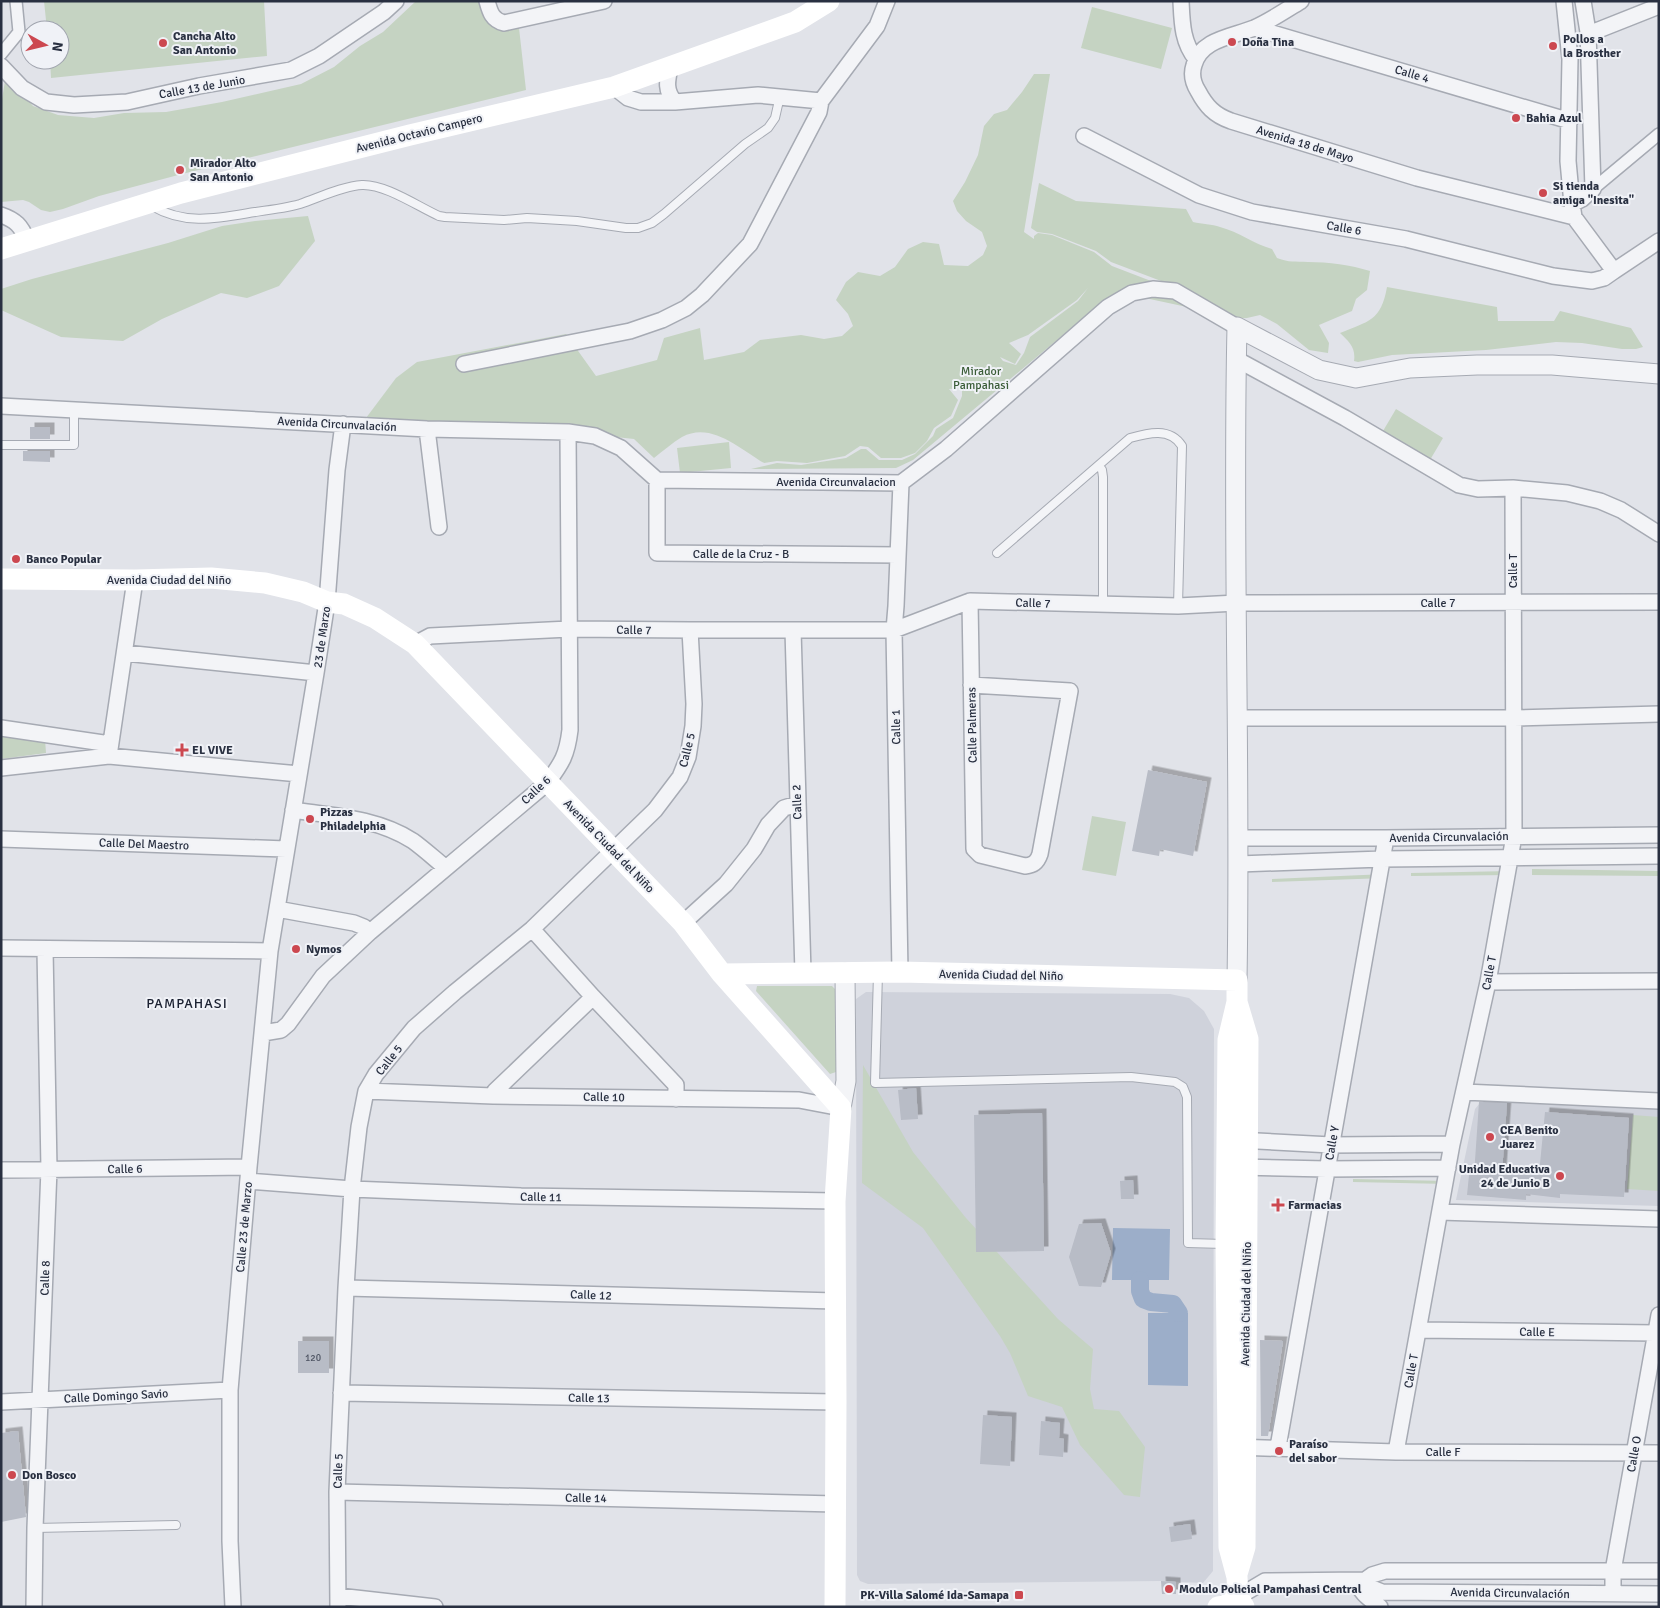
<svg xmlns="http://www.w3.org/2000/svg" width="1660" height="1608" font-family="Signika,sans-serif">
	<defs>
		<filter id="shadow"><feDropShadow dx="4.5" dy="-4.5" stdDeviation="0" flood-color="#0004"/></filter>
	</defs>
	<rect width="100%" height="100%" fill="#e1e3e9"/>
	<!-- built -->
	<path fill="#cfd2db" d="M 866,992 L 1170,994 L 1189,998 L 1204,1011 L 1214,1029 L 1213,1571 L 1203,1583 L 1161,1581 L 868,1584 L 860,1581 L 857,1575 L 856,999 Z
		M 1479,1101 L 1659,1109 L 1659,1206 L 1456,1200 L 1475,1109 L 1480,1103 Z"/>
	<!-- green -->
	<path fill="#c5d3c2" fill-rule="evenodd" d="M 44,1 L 264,1 L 267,56 L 51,78 L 50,60 L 60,60 L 60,30 L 47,30 Z
		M 416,1 L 483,1 C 493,17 497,32 519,28 L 526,90 L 182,174 L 99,196 L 63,209 L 50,212 L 41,210 L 29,202 L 23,200 L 1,202 L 1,105 L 6,75 L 33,106 L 58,115 L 94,118 L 124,113 L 166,112 L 222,102 L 301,84 L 334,67 L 360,46 L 383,32 Z
		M 1092,7 L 1172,28 L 1161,69 L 1081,48 Z
		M 1034,74 L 1050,74 L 1024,232 L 1034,239 L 1034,236 L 1038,233 L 1052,235 L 1094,252 L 1112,266 L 1190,296 L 1215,313 L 1131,295 L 1105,307 L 1069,330 L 913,460 L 896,468 L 751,469 L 777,463 L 801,465 L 846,458 L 861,449 L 866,449 L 879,460 L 902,460 L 915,454 L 933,436 L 936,429 L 953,418 L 962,396 L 962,388 L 949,389 L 958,400 L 951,416 L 934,428 L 927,441 L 915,453 L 901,458 L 881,458 L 868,447 L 860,446 L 845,456 L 807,463 L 777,461 L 764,463 C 740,449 711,421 682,437 C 672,443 663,451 654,458 L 634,439 L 514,426 L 366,418 L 396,378 L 417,362 L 566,334 L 596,376 L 657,360 L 664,338 L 700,328 L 704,360 L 744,352 L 760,340 L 801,335 L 824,339 L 842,336 L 853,326 L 848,314 L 836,300 L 846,282 L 858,272 L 880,276 L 895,267 L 908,249 L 923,242 L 939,244 L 944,265 L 968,266 L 983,255 L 987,246 L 982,232 L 966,221 L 957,211 L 953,201 L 965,182 L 978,155 L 984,126 L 994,114 L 1007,110 L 1022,92 ZM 1088,288 L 1078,301 L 1030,337 L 1024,353 L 1016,365 L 1003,361 L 1000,357 L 1015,364 L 1021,354 L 1009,343 L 1028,335 L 1077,300 Z
		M 1039,183 L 1076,201 L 1186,209 L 1193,222 C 1202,224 1212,224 1220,227 C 1239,232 1254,244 1272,249 L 1277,258 C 1290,263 1294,261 1308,262 C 1328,262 1351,265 1370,271 L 1367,290 L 1356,299 L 1352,311 L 1319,325 L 1329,343 L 1328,353 L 1309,350 L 1277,324 L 1260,315 L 1247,318 L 1231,319 L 1190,292 L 1111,262 L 1096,251 L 1052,234 L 1037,232 L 1031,228 Z
		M 308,216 L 315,241 L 279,286 L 247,298 L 221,293 L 162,319 L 123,341 L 61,337 L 1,310 L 1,289 L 32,279 L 168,243 L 222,226 L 255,221 Z
		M 1387,287 L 1497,307 L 1498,321 L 1554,321 L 1560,311 L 1631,328 L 1643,347 L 1636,349 L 1622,349 L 1582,343 L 1556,342 L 1486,350 L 1392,355 L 1358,362 L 1354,361 C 1356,347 1349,342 1340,333 C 1369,321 1381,321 1387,287 Z
		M 1396,409 L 1443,438 L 1430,460 L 1383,431 Z
		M 729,442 L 731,468 L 680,473 L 677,448 Z
		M 1,732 L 45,739 L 46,753 L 1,759 Z
		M 1092,816 L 1126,822 L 1116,876 L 1082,870 Z
		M 1532,869 L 1659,871 L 1659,876 L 1532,875 Z
		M 1512,871 L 1512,875 L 1411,876 L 1411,873 Z
		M 1386,874 L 1386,878 L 1272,882 L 1272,879 Z
		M 757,986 L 832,986 L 837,991 L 836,1072 L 830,1074 L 756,991 Z
		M 863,1065 L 913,1152 L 966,1218 L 1058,1319 L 1093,1349 L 1090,1389 L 1094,1409 L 1119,1411 L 1145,1447 L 1140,1497 L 1124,1495 L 1080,1445 L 1062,1407 L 1028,1396 L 1010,1353 L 1000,1336 L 923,1228 L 862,1183 Z
		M 1633,1115 L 1659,1117 L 1659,1191 L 1627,1189 Z
		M 1353,1179 L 1448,1181 L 1448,1184 L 1353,1182 Z"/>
	<!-- water -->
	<path fill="#9caec9" d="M 1113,1228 L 1170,1229 L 1169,1280 L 1112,1280 Z
		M 1148,1313 L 1188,1313 L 1188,1386 L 1148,1385 Z"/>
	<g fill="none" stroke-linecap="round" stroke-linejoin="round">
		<!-- canal -->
		<path stroke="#9caec9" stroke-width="18" d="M 1140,1280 L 1140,1291 L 1143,1299 L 1151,1302 L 1173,1304 L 1179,1313"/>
	</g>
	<!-- building -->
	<path fill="#b8bcc6" filter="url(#shadow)" d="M 30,427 L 50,427 L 50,439 L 30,439 Z
		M 23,451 L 50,451 L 50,462 L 23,461 Z
		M 1148,770 L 1207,782 L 1193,856 L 1160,849 L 1159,856 L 1132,851 Z
		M 916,1088 L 918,1119 L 901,1120 L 898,1090 Z
		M 1479,1102 L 1507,1103 L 1502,1172 L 1539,1174 L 1545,1112 L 1629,1118 L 1624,1197 L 1560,1194 L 1560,1198 L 1526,1194 L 1526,1200 L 1467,1195 L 1469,1175 L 1474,1175 Z
		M 1042,1113 L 1044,1251 L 976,1252 L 974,1115 Z
		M 1133,1180 L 1134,1199 L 1121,1199 L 1120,1181 Z
		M 1101,1223 L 1111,1253 L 1101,1287 L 1079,1286 L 1069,1257 L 1079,1224 Z
		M 1260,1340 L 1283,1341 L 1268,1436 L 1261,1436 Z
		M 298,1341 L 329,1341 L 329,1373 L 298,1373 Z
		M 983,1415 L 1012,1417 L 1010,1466 L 980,1464 Z
		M 1041,1421 L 1060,1423 L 1059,1438 L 1064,1439 L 1063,1457 L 1039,1455 Z
		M 18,1431 L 26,1517 L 1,1522 L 1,1433 Z
		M 1190,1524 L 1192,1539 L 1171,1542 L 1169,1527 Z
		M 1161,1581 L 1176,1582 L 1176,1594 L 1162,1594 Z"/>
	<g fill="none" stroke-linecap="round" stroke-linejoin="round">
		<!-- service casing -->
		<g stroke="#a6aab3" stroke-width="10">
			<path id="service" d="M 152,206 C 186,226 219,218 255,212 C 270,210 286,208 300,204 C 318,198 343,186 362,185 C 385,184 417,206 439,216 L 445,217 L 504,220 L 527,218 L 577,221 L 626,228 L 638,228 L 652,223 L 664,214 L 745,144 L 768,128 L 775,118 L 780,96
				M 1,445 L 74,445 L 74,410
				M 1099,466 L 1102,470 L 1103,477 L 1103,605
				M 997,553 L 1130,438 C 1148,433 1170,427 1182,446 L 1178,606
				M 878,973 L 875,1083 L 1131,1077 L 1175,1082 L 1183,1087 L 1187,1097 L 1188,1243 L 1224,1244
				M 35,1528 L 176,1525"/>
		</g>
		<!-- pedestrian casing -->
		<g stroke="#a6aab3" stroke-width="14">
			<path id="pedestrian" d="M 1,54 L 19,32 L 16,1
				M 1593,189 L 1659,134"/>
		</g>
		<!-- minor casing -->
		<g stroke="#a6aab3" stroke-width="18">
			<path id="minor" d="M 487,1 C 490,12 492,20 504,23 L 604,1
				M 1181,1 C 1182,22 1182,42 1196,59
				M 1301,1 C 1286,10 1270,21 1254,28 C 1232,37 1201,39 1194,65 C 1191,74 1193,83 1198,91 C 1206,106 1214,115 1231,121 L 1417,178 L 1574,217
				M 1564,1 L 1570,59 L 1568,161 L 1572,204 L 1574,217 L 1614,271 L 1659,241
				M 1255,28 L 1570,121
				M 1588,32 L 1596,31 L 1659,6
				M 1,66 L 22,88 L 46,102 L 74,105 L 127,102 L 199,86 L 291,70 L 319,56 L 384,12 L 396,1
				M 670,68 C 667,81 665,91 675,102
				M 614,87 L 628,98 L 641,102 L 675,102 L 758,95 L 821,101
				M 1084,136 L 1199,195 L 1252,212 L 1406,239 L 1553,276 L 1592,281 L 1604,278 L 1614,271
				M 1572,204 L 1582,199 L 1593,189 L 1588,32 L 1583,1
				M 1,215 C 16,220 21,226 27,240
				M 1236,359 L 1345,418 L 1459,485 L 1478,489 L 1513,488 L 1567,493 L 1600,501 L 1621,510 L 1659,534
				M 464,364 L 630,331 L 662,320 L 686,308 L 702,295 L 750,244 L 819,112 L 821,101 L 877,26 L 887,1
				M 1,406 L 427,429 L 568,432 L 595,436 L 621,448 L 657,480
				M 427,429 L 439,527
				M 657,480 L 901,483 L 946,449 L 1108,307 L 1132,293 L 1153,289 L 1175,291 L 1237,327
				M 657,480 L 657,553 L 898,555
				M 970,601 L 974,849 L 980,855 L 1025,866 C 1033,865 1037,863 1040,854 L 1070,691 L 971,685
				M 793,630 L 803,973
				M 415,644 L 430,636 L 569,629 L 690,630 L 894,630 L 970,601 L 1178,606 L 1237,603 L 1659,602
				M 125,653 L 316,673
				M 1237,718 L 1514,718 L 1659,714
				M 1,728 L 110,744
				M 109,756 L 135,580
				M 1,768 L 109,756 L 299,774
				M 293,810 C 334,816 377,818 413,841 C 424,849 435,859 446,868
				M 1239,838 L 1386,838 L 1659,835
				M 1,839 L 286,849
				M 1239,864 L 1382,859 L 1659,856
				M 277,909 L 354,923 L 364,927 L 370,932
				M 683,923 L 726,884 L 754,849 L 768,825 L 784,808 L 797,804
				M 532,929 L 593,997 L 676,1085 L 676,1099
				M 1,948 L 270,951
				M 900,972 L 894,630 L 896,606 L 901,483
				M 1488,982 L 1659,981
				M 263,1033 L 281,1030 L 288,1024 L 323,976 L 370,932 L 547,783 C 562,763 567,755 570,730 L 568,432
				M 366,1091 L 493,1096 L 799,1100 L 841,1108
				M 1464,1092 L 1659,1101
				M 493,1096 L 495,1091 L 593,997
				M 1238,1140 L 1331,1145 L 1452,1144
				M 1239,1167 L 1327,1169 L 1448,1168
				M 1,1170 L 249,1167
				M 248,1181 L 352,1189 L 521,1196 L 835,1201
				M 1440,1212 L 1659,1219
				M 346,1288 L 835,1301
				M 1418,1330 L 1655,1333
				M 341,1393 L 836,1402
				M 1,1402 L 230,1390
				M 1235,1447 L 1396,1452 L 1659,1453
				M 1278,1447 L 1386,838
				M 1396,1452 L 1452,1144 L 1488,982 L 1514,836 L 1513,488
				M 337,1492 L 836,1504
				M 1365,1580 L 1372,1588 L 1382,1592 L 1659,1594
				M 1358,1581 C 1358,1592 1371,1600 1380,1607
				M 1613,1594 L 1613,1571 L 1659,1315
				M 338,1596 L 435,1607
				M 1238,1597 L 1265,1581 L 1365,1580 L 1372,1575 L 1385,1571 L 1659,1571
				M 34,1607 L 35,1528 L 49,1169 L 45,949
				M 233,1607 L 230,1541 L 230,1390 L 249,1167 L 270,951 L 316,673 L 327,602 L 337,470 L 343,424
				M 338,1607 L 337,1492 L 346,1288 L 352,1189 L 359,1127 L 366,1091 L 376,1074 L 414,1028 L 455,992 L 532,929 L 655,810 L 680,777 L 688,757 L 693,726 L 694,704 L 690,630"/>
		</g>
		<!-- tertiary casing -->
		<g stroke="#a6aab3" stroke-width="21">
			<path id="tertiary" d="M 1237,980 C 1241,762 1232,544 1237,327 L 1319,370 L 1356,378 L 1410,368 L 1477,365 L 1552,365 L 1659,374
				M 841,1108 L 846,1081 L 845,973"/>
		</g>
		<!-- service -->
		<use href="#service" stroke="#f3f4f7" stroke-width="8"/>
		<!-- pedestrian -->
		<use href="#pedestrian" stroke="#f3f4f7" stroke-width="11"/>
		<!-- minor -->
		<use href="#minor" stroke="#f3f4f7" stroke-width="15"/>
		<!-- tertiary -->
		<use href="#tertiary" stroke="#f3f4f7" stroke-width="19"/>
		<!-- secondary -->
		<path stroke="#fff" stroke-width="21" d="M 1,249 L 181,193 L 410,135 L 614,87 L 795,22 L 829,1
			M 1,579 L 135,580 L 211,578 L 265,583 L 303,592 L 327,602 L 344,604 L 375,618 L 415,644 L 683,923 L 722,974 L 900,972 L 1237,980 L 1237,1002 L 1228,1040 L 1226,1244 L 1229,1547 L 1237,1577 L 1238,1597 L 1244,1607
			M 722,974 L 841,1108 L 835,1201 L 836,1402 L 835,1607
			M 1237,1574 L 1245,1547 L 1248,1039 L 1237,1002
			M 1218,1607 L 1225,1606 L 1238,1597"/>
	</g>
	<!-- markers -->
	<g fill="#cc4850" stroke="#f0f2f7" stroke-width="2">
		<circle cx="1232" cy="42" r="5"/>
		<circle cx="163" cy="43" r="5"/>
		<circle cx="1553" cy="46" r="5"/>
		<circle cx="1516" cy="118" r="5"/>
		<circle cx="180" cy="170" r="5"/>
		<circle cx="1543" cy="193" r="5"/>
		<circle cx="16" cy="559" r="5"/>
		<path d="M179.5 742.5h5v5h5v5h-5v5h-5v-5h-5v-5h5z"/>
		<circle cx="310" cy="819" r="5"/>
		<circle cx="296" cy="949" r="5"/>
		<circle cx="1490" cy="1137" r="5"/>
		<circle cx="1560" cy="1176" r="5"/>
		<path d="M1275.5 1197.5h5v5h5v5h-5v5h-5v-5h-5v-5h5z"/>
		<circle cx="1279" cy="1451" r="5"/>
		<circle cx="12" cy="1475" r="5"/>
		<circle cx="1169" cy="1589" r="5"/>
		<rect x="1014" y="1590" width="10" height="10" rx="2.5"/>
	</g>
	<g text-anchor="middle" stroke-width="4" stroke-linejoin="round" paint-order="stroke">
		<!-- number labels -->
		<g font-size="10" fill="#4d5362">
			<text x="313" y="1361">120</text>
		</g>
		<!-- poi labels -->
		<g font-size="12" font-weight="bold" fill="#293041" stroke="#f0f2f7" text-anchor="start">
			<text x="173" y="40">Cancha Alto<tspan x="173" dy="14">San Antonio</tspan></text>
			<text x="1563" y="43">Pollos a<tspan x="1563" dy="14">la Brosther</tspan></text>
			<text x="1242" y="46">Doña Tina</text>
			<text x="1526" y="122">Bahia Azul</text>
			<text x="190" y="167">Mirador Alto<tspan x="190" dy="14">San Antonio</tspan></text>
			<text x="1553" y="190">Si tienda<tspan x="1553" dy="14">amiga "Inesita"</tspan></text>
			<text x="26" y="563">Banco Popular</text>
			<text x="192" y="754">EL VIVE</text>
			<text x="320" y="816">Pizzas<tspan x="320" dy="14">Philadelphia</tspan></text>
			<text x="306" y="953">Nymos</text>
			<text x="1500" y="1134">CEA Benito<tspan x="1500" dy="14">Juarez</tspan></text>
			<text x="1550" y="1173" text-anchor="end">Unidad Educativa<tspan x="1550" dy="14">24 de Junio B</tspan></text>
			<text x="1288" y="1209">Farmacias</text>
			<text x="1289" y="1448">Paraíso<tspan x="1289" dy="14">del sabor</tspan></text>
			<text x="22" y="1479">Don Bosco</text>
			<text x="1179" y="1593">Modulo Policial Pampahasi Central</text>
			<text x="1009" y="1599" text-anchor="end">PK-Villa Salomé Ida-Samapa</text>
		</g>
		<!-- street labels -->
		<g font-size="12" fill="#293041" stroke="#f0f2f7">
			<text transform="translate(1412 74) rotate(17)" y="4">Calle 4</text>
			<text transform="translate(202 87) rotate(-10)" y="4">Calle 13 de Junio</text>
			<text transform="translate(419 133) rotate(-14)" y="4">Avenida Octavio Campero</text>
			<text transform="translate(1305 144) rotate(17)" y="4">Avenida 18 de Mayo</text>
			<text transform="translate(1344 228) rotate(10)" y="4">Calle 6</text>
			<text transform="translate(337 424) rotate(3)" y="4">Avenida Circunvalación</text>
			<text x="836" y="486">Avenida Circunvalacion</text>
			<text x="741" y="558">Calle de la Cruz - B</text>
			<text transform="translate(1513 571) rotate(-90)" y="4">Calle T</text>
			<text x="169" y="584">Avenida Ciudad del Niño</text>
			<text transform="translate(1033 603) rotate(2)" y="4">Calle 7</text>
			<text x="1438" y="607">Calle 7</text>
			<text transform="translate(634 630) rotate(1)" y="4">Calle 7</text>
			<text transform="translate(322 637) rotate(-82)" y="4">23 de Marzo</text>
			<text transform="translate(972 725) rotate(-91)" y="4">Calle Palmeras</text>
			<text transform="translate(896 727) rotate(-91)" y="4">Calle 1</text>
			<text transform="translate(687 750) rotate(-76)" y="4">Calle 5</text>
			<text transform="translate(536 790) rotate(-43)" y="4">Calle 6</text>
			<text transform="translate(797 802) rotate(-92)" y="4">Calle 2</text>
			<text transform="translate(1449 837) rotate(-1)" y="4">Avenida Circunvalación</text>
			<text transform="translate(144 844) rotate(2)" y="4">Calle Del Maestro</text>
			<text transform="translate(609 846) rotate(46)" y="4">Avenida Ciudad del Niño</text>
			<text transform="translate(1489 973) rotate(-79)" y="4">Calle T</text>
			<text transform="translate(1001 975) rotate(1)" y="4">Avenida Ciudad del Niño</text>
			<text transform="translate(389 1060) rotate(-52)" y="4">Calle 5</text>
			<text transform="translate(604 1097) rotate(1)" y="4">Calle 10</text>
			<text transform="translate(1332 1143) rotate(-80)" y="4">Calle Y</text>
			<text transform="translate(125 1169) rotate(-1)" y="4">Calle 6</text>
			<text transform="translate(541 1197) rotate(1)" y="4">Calle 11</text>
			<text transform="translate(244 1227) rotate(-85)" y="4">Calle 23 de Marzo</text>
			<text transform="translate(45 1278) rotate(-88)" y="4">Calle 8</text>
			<text transform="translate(591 1295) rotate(2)" y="4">Calle 12</text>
			<text transform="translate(1246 1304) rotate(-89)" y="4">Avenida Ciudad del Niño</text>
			<text transform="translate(1537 1332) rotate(1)" y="4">Calle E</text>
			<text transform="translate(1411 1371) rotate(-80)" y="4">Calle T</text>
			<text transform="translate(116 1396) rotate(-3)" y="4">Calle Domingo Savio</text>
			<text transform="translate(589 1398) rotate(1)" y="4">Calle 13</text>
			<text x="1443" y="1456">Calle F</text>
			<text transform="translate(1634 1454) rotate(-80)" y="4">Calle O</text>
			<text transform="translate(338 1471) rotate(-88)" y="4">Calle 5</text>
			<text transform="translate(586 1498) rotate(1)" y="4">Calle 14</text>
			<text transform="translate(1510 1593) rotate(1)" y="4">Avenida Circunvalación</text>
		</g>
		<!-- park labels -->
		<g font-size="12" fill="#3a5c37" stroke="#f0f2f7">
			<text x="981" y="375">Mirador<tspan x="981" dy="14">Pampahasi</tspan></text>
		</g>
		<!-- neighbourhood labels -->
		<g font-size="14" letter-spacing="1" fill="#1b2131" stroke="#f0f2f7">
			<text x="187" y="1008">PAMPAHASI</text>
		</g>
	</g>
	<!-- border -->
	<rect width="1660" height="1608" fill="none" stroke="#293041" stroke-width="5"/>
	<!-- north arrow -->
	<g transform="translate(45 45) rotate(98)"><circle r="24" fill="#f0f2f7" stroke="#a0a4ae"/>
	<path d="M0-4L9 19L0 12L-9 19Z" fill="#cc4850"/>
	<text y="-8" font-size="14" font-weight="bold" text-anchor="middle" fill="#293041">N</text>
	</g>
</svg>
